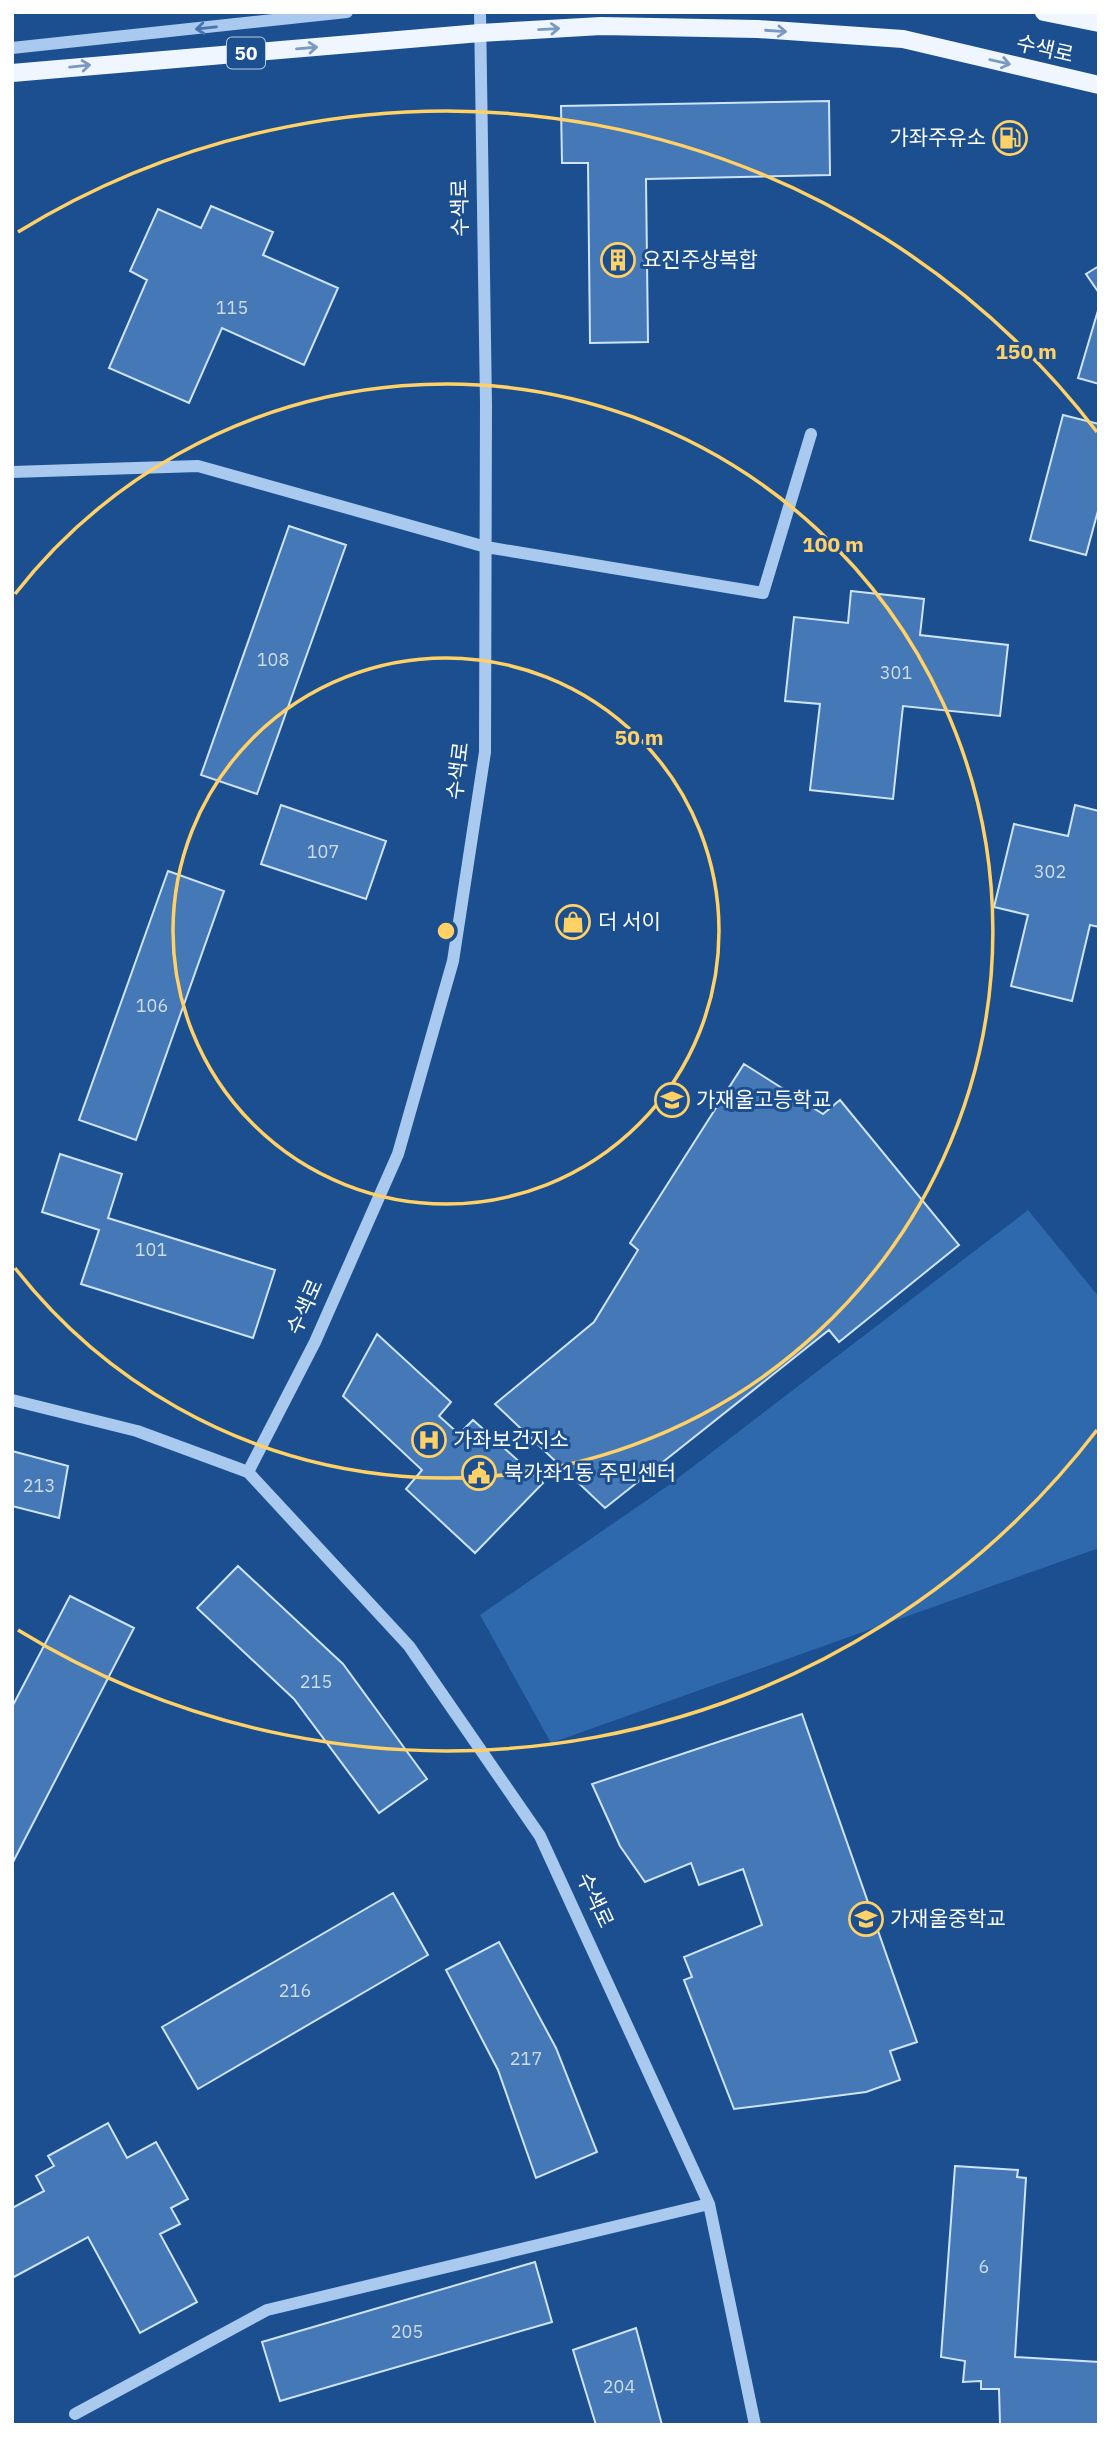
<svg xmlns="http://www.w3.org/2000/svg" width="1111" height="2437" font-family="'IBM Plex Sans','Noto Sans KR',sans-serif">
	<rect width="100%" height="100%" fill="#1b4f8f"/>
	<!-- green -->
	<path fill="#2e69ad" d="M 1028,1210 L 1099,1297 L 1099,1548 L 551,1743 L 480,1615 L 669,1485 Z"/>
	<!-- building -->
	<path fill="#4478b7" stroke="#cfe3fa" stroke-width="2" d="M 829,101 L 830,175 L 646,179 L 648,342 L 590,343 L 588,163 L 562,163 L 561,106 Z
		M 211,206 L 273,232 L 263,255 L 338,288 L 304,365 L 222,328 L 189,403 L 109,368 L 147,280 L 130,271 L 158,209 L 201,228 Z
		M 1099,266 L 1099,293 L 1086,274 Z
		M 1099,307 L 1099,384 L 1078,378 Z
		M 1063,415 L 1099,424 L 1099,507 L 1086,555 L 1030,540 Z
		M 289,526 L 346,545 L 257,794 L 201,775 Z
		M 851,591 L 924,599 L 920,635 L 1008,645 L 1000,716 L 903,706 L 893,799 L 810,790 L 820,704 L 785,701 L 794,617 L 848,623 Z
		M 281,805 L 386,841 L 366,899 L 261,864 Z
		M 1075,805 L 1099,811 L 1099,927 L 1090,925 L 1072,1001 L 1011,986 L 1028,915 L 994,907 L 1014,824 L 1068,836 Z
		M 168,871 L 224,891 L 136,1140 L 79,1120 Z
		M 744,1064 L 823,1114 L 840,1100 L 959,1245 L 839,1342 L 829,1330 L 605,1508 L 495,1404 L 594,1322 L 638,1250 L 630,1243 Z
		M 60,1154 L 122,1174 L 108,1218 L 275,1270 L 253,1338 L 81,1284 L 99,1230 L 42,1212 Z
		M 377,1334 L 451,1402 L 439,1416 L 459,1434 L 473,1420 L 543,1483 L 475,1553 L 406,1489 L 422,1470 L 343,1396 Z
		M 12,1451 L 68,1466 L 59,1518 L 12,1506 Z
		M 238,1566 L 343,1664 L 427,1779 L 379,1813 L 294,1699 L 197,1608 Z
		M 70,1596 L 134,1628 L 12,1864 L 12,1707 Z
		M 802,1714 L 917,2042 L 890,2051 L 900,2080 L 866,2092 L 734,2109 L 684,1980 L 692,1977 L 684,1957 L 762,1925 L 743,1869 L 699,1885 L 691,1863 L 645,1882 L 620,1846 L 592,1784 Z
		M 393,1893 L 428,1955 L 198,2089 L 162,2027 Z
		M 499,1942 L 556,2048 L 597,2152 L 536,2178 L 498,2070 L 446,1970 Z
		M 108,2123 L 127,2158 L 156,2142 L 188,2199 L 171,2208 L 180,2224 L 160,2234 L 197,2302 L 140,2333 L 88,2237 L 12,2278 L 12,2208 L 44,2191 L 36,2176 L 54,2166 L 48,2156 Z
		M 955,2166 L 1018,2170 L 1017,2177 L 1026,2178 L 1015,2357 L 1099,2362 L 1099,2425 L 1000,2424 L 999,2389 L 981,2389 L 981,2381 L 963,2382 L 965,2361 L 941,2357 Z
		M 535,2262 L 552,2322 L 280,2401 L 262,2342 Z
		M 636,2328 L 662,2425 L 596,2425 L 573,2350 Z"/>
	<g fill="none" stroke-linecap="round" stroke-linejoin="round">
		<!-- minor -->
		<path stroke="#a9c9ee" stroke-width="12" d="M 12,48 L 347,12
			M 12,472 L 198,466 L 486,547 L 763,593 L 811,434
			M 12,1400 L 137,1431 L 248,1472 L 409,1646 L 540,1836 L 709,2204 L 755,2425
			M 248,1472 L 315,1342 L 398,1154 L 453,961 L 485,752 L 486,404 L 480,12
			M 75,2414 L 267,2310 L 709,2204"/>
		<!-- major -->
		<path stroke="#f0f6ff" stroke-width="18" d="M 1044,12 L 1099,23
			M 12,73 L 480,33 L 601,26 L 758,29 L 903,39 L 1099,85"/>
	</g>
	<!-- one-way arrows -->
	<defs><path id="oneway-shaft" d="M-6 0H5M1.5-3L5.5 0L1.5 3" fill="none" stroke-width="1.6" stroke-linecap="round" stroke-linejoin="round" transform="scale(1.75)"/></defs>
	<use stroke="#4674ac" href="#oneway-shaft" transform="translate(206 28) rotate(174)"/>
	<g stroke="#7b9ac1">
		<use href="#oneway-shaft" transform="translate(549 29) rotate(-3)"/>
		<use href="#oneway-shaft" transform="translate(776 31) rotate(4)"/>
		<use href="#oneway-shaft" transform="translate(307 48) rotate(-5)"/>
		<use href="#oneway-shaft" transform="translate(1000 62) rotate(13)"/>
		<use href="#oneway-shaft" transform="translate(80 66) rotate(-6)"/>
	</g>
	<!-- distance rings -->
	<g fill="none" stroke="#ffd166" stroke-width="3.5">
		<circle cx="446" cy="931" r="273"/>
		<path d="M15 594A547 547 0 1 1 15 1268"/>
		<path d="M1097 1430A820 820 0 0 1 18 1630M18 232A820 820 0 0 1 1097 432"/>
	</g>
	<!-- icons -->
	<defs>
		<g id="fuel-ring" transform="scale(1.75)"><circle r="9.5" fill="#1b4f8f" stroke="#ffd166" stroke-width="1.5"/><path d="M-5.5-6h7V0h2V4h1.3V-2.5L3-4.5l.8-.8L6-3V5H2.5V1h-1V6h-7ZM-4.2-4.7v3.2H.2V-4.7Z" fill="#ffd166"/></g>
		<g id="building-ring" transform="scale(1.75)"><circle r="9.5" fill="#1b4f8f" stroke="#ffd166" stroke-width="1.5"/><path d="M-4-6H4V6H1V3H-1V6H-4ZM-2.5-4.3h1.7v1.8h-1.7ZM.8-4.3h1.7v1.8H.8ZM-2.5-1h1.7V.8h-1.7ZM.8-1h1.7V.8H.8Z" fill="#ffd166"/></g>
		<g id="shop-ring" transform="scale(1.75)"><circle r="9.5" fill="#1b4f8f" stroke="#ffd166" stroke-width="1.5"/><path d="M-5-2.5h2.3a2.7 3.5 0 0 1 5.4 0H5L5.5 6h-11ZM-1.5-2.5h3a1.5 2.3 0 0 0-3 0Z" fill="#ffd166"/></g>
		<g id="school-ring" transform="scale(1.75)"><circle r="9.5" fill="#1b4f8f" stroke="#ffd166" stroke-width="1.5"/><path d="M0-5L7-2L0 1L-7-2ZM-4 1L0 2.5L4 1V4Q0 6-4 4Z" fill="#ffd166"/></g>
		<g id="hospital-ring" transform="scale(1.75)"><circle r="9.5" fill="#1b4f8f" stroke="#ffd166" stroke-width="1.5"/><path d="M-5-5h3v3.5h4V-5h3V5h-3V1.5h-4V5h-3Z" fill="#ffd166"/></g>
		<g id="civic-ring" transform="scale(1.75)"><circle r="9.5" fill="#1b4f8f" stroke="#ffd166" stroke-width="1.5"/><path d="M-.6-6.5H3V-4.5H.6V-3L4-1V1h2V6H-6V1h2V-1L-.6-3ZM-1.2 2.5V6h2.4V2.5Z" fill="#ffd166"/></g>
	</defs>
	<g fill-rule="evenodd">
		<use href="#fuel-ring" x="1010" y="138"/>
		<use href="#building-ring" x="618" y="260"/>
		<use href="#shop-ring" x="573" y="922"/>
		<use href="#school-ring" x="672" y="1100"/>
		<use href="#hospital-ring" x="429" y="1440"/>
		<use href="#civic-ring" x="479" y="1473"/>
		<use href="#school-ring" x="866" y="1919"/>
	</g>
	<g text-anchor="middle" stroke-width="6" stroke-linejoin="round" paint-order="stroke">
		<!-- number labels -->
		<g font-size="18" fill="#d0dded">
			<text x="232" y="314">115</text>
			<text x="273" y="666">108</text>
			<text x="896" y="679">301</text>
			<text x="323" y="858">107</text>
			<text x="1050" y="878">302</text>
			<text x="152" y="1012">106</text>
			<text x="151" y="1256">101</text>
			<text x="39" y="1492">213</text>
			<text x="316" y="1688">215</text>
			<text x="295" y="1997">216</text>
			<text x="526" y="2065">217</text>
			<text x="984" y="2273">6</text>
			<text x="407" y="2338">205</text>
			<text x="619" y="2393">204</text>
		</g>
		<!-- shield labels -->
		<rect fill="#1b4f8f" stroke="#bbcadd" stroke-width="2" x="227" y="37.5" width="38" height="31" rx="5"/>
		<g font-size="19" font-weight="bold" fill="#fff">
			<text x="246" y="60">50</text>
		</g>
		<!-- street labels -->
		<g font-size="21" fill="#fff" stroke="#1b4f8f">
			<text transform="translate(1045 49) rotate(13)" y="7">수색로</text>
			<text transform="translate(460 208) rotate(-91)" y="7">수색로</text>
			<text transform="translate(458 771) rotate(-83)" y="7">수색로</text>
			<text transform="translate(305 1307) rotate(-66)" y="7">수색로</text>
			<text transform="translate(595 1900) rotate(65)" y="7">수색로</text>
		</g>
		<!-- poi labels -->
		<g font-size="21" fill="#fff" stroke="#1b4f8f" text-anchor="start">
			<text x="986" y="145" text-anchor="end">가좌주유소</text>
			<text x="642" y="267">요진주상복합</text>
			<text x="598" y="929">더 서이</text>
			<text x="696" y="1107">가재울고등학교</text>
			<text x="453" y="1447">가좌보건지소</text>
			<text x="504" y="1480">북가좌1동 주민센터</text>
			<text x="890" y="1926">가재울중학교</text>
		</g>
	</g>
	<circle cx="446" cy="931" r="10" fill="#ffd166" stroke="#1b4f8f" stroke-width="3.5"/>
	<g font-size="21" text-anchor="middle" font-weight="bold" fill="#ffd166" stroke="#1b4f8f" stroke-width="6" stroke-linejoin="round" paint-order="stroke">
		<text x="1026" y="359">150 m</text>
		<text x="833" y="552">100 m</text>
		<text x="639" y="745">50 m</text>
	</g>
	<!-- border -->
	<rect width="1111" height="2437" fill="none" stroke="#ffffff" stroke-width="28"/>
</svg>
